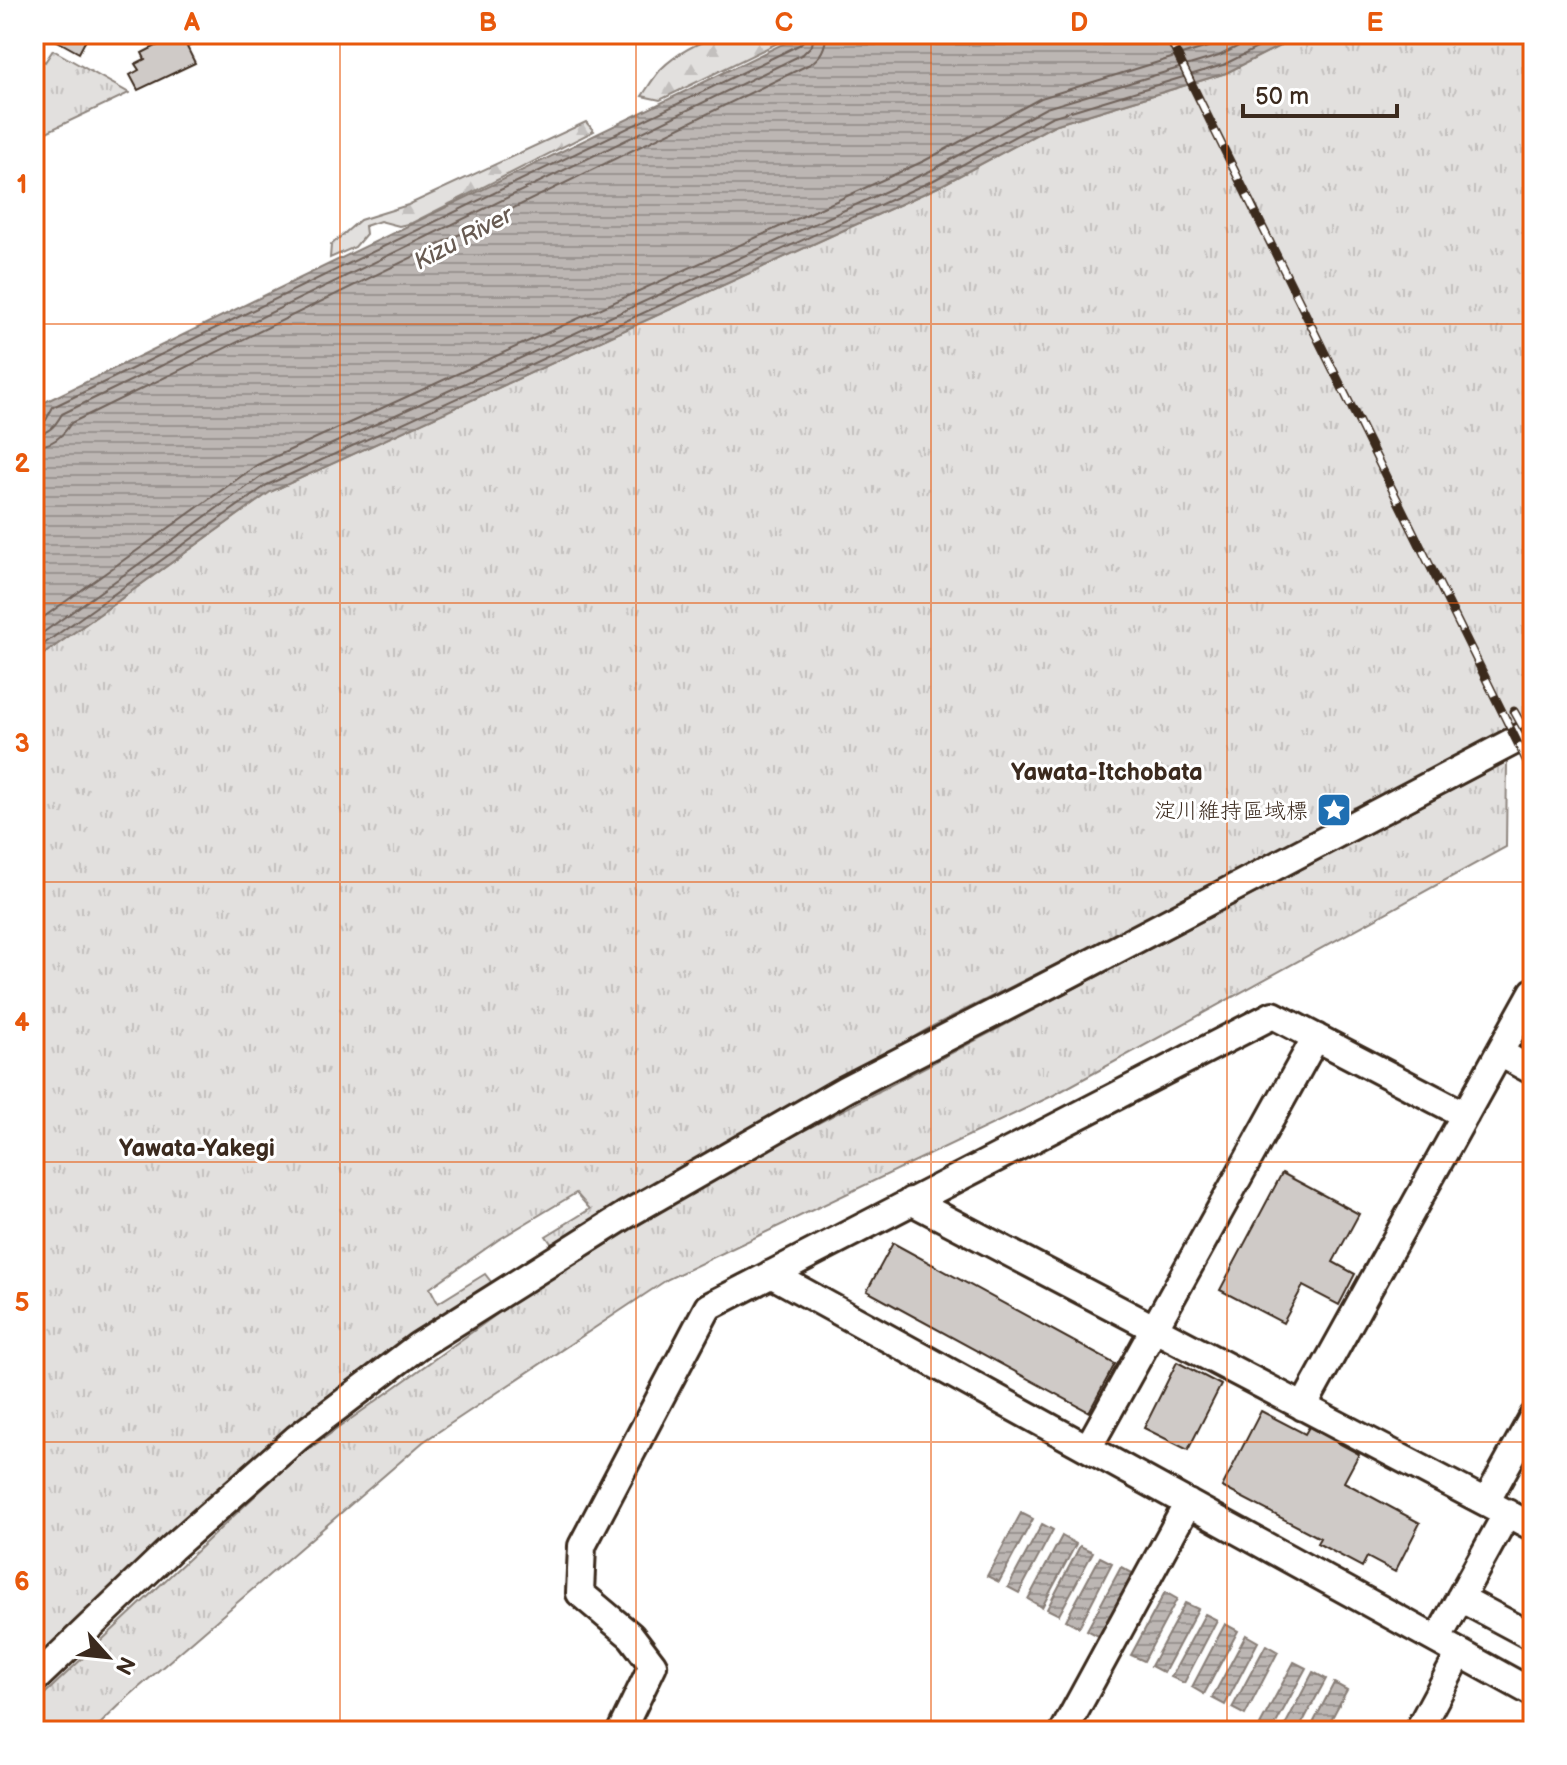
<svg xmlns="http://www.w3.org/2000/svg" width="1567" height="1765" font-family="'Balsamiq Sans','Klee One',sans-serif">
	<defs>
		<pattern id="grass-tufts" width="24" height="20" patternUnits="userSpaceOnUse" patternTransform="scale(2)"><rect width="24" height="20" fill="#e2e0de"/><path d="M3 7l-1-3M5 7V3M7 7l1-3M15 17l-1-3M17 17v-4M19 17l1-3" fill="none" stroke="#c3c0be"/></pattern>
		<pattern id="forest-firs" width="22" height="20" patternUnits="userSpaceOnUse" patternTransform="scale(2)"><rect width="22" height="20" fill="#e2e0de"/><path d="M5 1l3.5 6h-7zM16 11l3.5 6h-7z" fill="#c3c0be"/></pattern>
		<pattern id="water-rules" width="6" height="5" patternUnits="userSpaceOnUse" patternTransform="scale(2)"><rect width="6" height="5" fill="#bcb6b3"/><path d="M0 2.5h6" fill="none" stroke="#9a9491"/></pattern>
	</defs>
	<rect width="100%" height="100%" fill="#fff"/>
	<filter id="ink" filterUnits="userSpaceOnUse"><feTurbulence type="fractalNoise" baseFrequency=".0125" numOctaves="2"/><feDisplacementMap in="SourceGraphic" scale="16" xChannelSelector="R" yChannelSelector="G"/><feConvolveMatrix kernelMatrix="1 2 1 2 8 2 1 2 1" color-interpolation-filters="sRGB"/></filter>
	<g filter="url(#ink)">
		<!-- grass -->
		<path fill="url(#grass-tufts)" stroke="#8e857e" stroke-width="2" d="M 1303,34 L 1533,34 L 1533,719 L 1498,734 L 1295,843 L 1250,864 L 1168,908 L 933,1026 L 553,1246 L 546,1236 L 590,1209 L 576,1193 L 498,1240 L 430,1288 L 438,1303 L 485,1274 L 492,1283 L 391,1352 L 34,1668 L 34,661 L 270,492 L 938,187 L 1054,125 L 1226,73 Z
			M 53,50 L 129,93 L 34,138 L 34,56 L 45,62 Z
			M 1507,761 L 1506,847 L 1054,1095 L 668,1279 L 423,1442 L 129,1696 L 93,1731 L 34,1731 L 34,1704 L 291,1462 L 522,1296 L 729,1170 Z"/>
		<!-- forest -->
		<path fill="url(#forest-firs)" stroke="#8e857e" stroke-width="2" d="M 724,34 L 796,34 L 660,100 L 642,96 C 648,87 654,77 661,69 C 678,52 701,41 724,34 Z
			M 586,122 L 594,131 L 412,223 L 399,226 L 380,221 L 365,226 L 366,234 L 355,247 L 330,258 L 331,245 L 360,220 L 408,205 Z"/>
		<!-- water -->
		<path fill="url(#water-rules)" stroke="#887e77" stroke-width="2" d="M 803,34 L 1303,34 L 1226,73 L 1054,125 L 938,187 L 270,492 L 34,661 L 34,418 L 41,414 L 45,402 Z
			M 1021,1513 L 1033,1519 L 999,1582 L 987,1576 Z
			M 1042,1524 L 1053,1530 L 1019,1593 L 1008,1587 Z
			M 1062,1536 L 1076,1544 L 1042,1607 L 1028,1599 Z
			M 1080,1546 L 1093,1552 L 1059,1615 L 1047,1609 Z
			M 1100,1557 L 1112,1563 L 1079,1627 L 1066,1620 Z
			M 1121,1567 L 1134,1574 L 1100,1637 L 1087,1630 Z
			M 1165,1592 L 1177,1599 L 1144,1661 L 1131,1655 Z
			M 1185,1603 L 1198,1609 L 1164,1673 L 1151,1666 Z
			M 1205,1614 L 1217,1620 L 1184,1683 L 1171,1677 Z
			M 1225,1624 L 1238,1631 L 1204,1694 L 1192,1687 Z
			M 1246,1635 L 1258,1642 L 1225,1705 L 1212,1698 Z
			M 1266,1645 L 1278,1652 L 1245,1715 L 1232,1708 Z
			M 1294,1662 L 1306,1668 L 1272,1731 L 1260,1725 Z
			M 1313,1672 L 1326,1679 L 1298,1731 L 1282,1731 Z
			M 1334,1683 L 1347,1690 L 1325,1731 L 1309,1731 Z"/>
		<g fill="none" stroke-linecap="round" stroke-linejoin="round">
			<!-- shore -->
			<path stroke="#6f625a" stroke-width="2" d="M 34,424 L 46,420 L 53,407 L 799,45 L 803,41 L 804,34
				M 34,434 C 49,434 55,426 62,414 L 803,54 L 812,45 L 814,34
				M 34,446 C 52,446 62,437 71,423 L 810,64 C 821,57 826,47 826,34
				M 34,624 L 257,465 L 924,161 L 1041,98 L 1214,45 L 1236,34
				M 34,639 L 262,476 L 930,171 L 1046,108 L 1219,56 L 1262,34
				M 34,651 L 267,485 L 934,180 L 1051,117 L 1223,65 L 1285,34"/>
		</g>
		<!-- building -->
		<path fill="#cfcac7" stroke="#3b2a1e" stroke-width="2" d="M 45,34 L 89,34 L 79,53 Z
			M 155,34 L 214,34 L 187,47 L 195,63 L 138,90 L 130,75 L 139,70 L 135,64 L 145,59 L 142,53 L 160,44 Z
			M 1282,1173 L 1359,1214 L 1333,1262 L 1355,1274 L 1339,1305 L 1303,1286 L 1283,1323 L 1220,1290 Z
			M 893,1243 L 1115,1364 L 1089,1412 L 867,1291 Z
			M 1177,1362 L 1221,1385 L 1188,1450 L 1144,1428 Z
			M 1261,1411 L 1305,1434 L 1309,1427 L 1359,1454 L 1344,1482 L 1420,1523 L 1395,1572 L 1367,1557 L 1362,1567 L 1317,1543 L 1320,1538 L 1222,1487 Z"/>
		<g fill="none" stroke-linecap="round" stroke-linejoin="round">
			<!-- minor casing -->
			<g stroke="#3b2a1e" stroke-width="32">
				<path id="minor" d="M 1500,1053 L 1533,1071
					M 911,1201 L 1533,1527
					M 771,1274 L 1533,1693
					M 1303,1407 L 1533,992
					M 1088,1448 L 1316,1037
					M 1486,1502 L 1533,1417
					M 1460,1598 L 1533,1637
					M 1437,1640 L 1507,1513
					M 34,1680 L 172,1548 L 297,1438 L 418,1346 L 624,1216 L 846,1089 L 1066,976 L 1533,731
					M 621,1731 L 653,1665 L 631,1636 L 580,1593 L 582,1546 L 708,1307 L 1273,1015 L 1465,1115
					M 1064,1731 L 1188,1503
					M 1418,1731 L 1460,1653"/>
			</g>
			<!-- minor -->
			<use href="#minor" stroke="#fff" stroke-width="26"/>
			<!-- rail casing -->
			<g stroke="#3b2a1e" stroke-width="9">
				<path id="rail" d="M 1167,34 L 1533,774
					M 1514,711 L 1533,745"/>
			</g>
			<!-- rail -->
			<use href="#rail" stroke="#fff" stroke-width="6" stroke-dasharray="18" stroke-linecap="butt"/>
		</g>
	</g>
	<!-- grid -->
	<path fill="none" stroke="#e8590c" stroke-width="2" stroke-opacity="0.55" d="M 340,34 L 340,1731M 636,34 L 636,1731M 931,34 L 931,1731M 1227,34 L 1227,1731M 34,324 L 1533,324M 34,603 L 1533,603M 34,882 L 1533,882M 34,1162 L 1533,1162M 34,1442 L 1533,1442"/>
	<!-- icons -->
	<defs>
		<g id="sight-square" transform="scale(1.8)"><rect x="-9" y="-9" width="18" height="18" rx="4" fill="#1f6fb2" stroke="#fff"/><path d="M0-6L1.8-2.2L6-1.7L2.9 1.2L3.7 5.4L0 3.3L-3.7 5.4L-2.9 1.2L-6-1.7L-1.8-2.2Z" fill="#fff"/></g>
	</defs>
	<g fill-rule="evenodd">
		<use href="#sight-square" x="1334" y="810"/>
	</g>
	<g text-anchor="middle" stroke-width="6" stroke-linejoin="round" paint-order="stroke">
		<!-- poi labels -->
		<g font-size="22" fill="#3b2a1e" stroke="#fff" text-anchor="end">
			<text x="1308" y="818">淀川維持區域標</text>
		</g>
		<!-- water labels -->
		<g font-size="24" font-style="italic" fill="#685b52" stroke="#fff">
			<text transform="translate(463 238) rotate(-28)" y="8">Kizu River</text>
		</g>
		<!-- neighbourhood labels -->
		<g font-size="24" font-weight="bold" fill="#3b2a1e" stroke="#fff">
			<text x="1107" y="780">Yawata-Itchobata</text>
			<text x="197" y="1156">Yawata-Yakegi</text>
		</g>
	</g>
	<!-- margin -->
	<rect width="1567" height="1765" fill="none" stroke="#fff" stroke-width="88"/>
	<!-- north arrow -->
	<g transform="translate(108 1657) rotate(117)" stroke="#ffffff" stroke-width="6" paint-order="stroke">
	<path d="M0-6L14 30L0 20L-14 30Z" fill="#3b2a1e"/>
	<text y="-12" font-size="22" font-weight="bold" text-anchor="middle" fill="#3b2a1e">N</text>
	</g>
	<!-- scale -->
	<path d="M1243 104v12h154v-12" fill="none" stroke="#3b2a1e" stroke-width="4"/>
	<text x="1255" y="104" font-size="24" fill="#3b2a1e" stroke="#ffffff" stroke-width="6" paint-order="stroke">50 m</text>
	<rect x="44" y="44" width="1479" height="1677" fill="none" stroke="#e8590c" stroke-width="3"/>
	<g font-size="26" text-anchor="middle" font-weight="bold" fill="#e8590c">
		<text x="192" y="31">A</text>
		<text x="488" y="31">B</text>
		<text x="784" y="31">C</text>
		<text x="1079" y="31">D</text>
		<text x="1375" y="31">E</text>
		<text x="22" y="193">1</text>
		<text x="22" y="472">2</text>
		<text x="22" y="752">3</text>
		<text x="22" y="1031">4</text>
		<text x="22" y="1311">5</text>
		<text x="22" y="1590">6</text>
	</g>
</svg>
